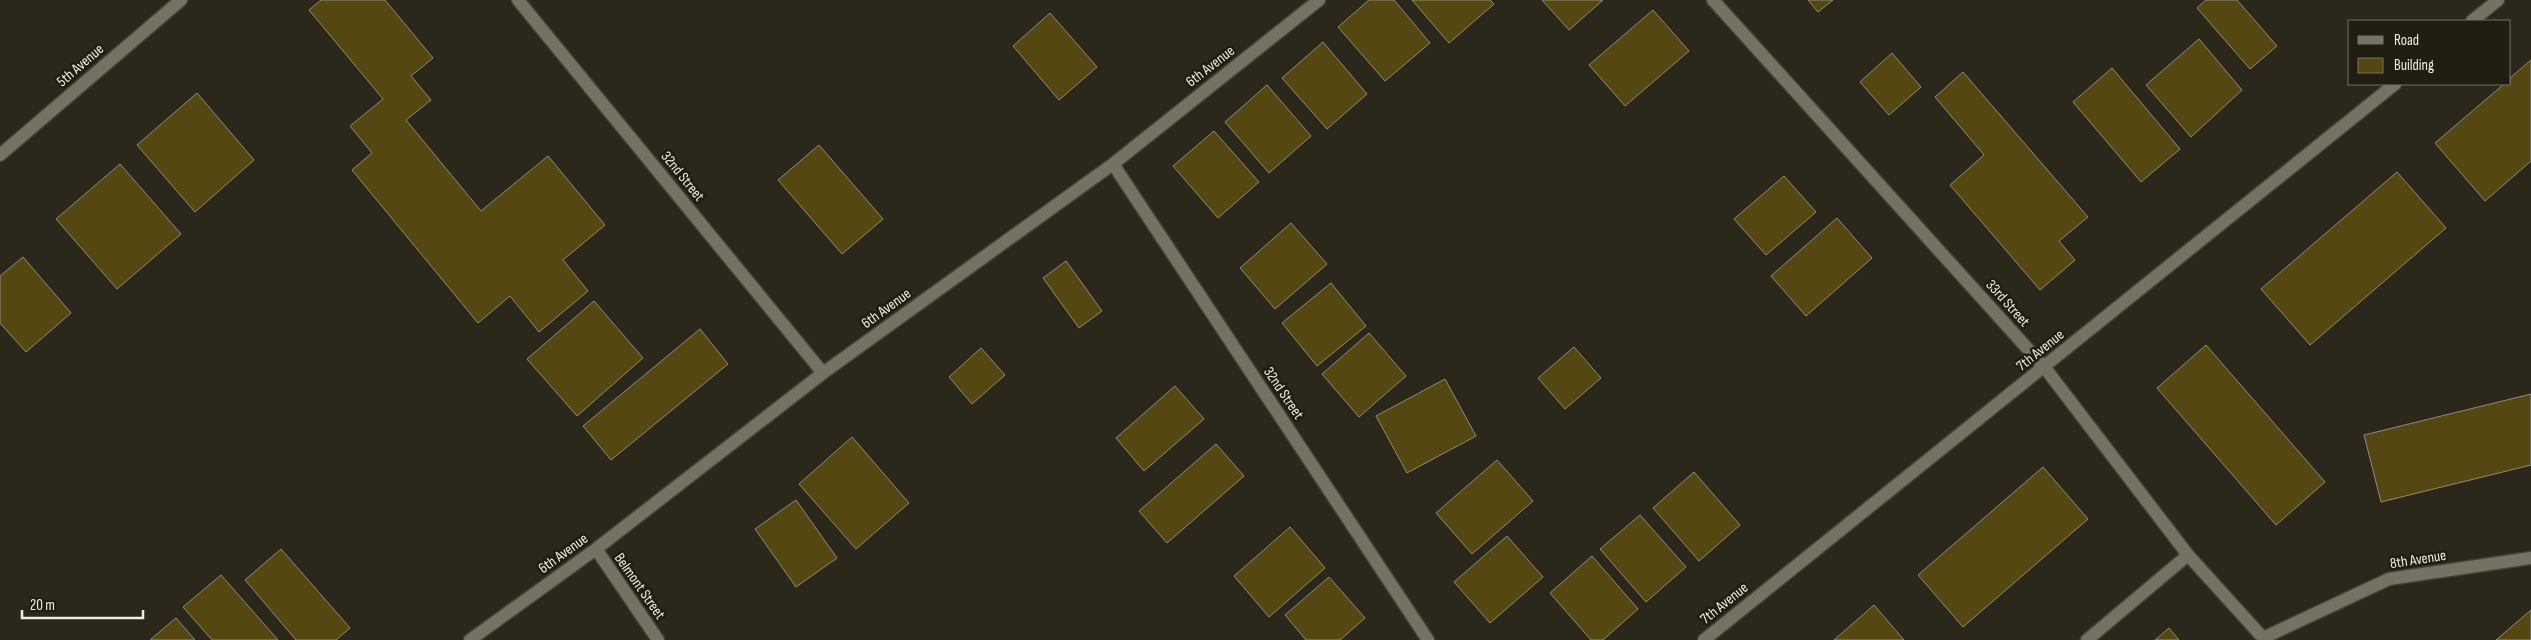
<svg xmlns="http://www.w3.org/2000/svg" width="2531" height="640" font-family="'Sofia Sans Condensed',sans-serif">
	<rect width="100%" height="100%" fill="#2b271a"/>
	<!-- building -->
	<path fill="#554712" stroke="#908b7c" d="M 321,0 L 385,0 L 433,58 L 411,76 L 431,100 L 406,120 L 481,211 L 548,156 L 605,225 L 563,260 L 588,291 L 539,332 L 510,296 L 478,323 L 352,170 L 372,153 L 350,126 L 383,99 L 309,10 Z
		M 1369,0 L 1394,0 L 1430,43 L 1385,81 L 1338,27 Z
		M 1412,0 L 1490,0 L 1494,4 L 1449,43 Z
		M 1542,0 L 1603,0 L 1569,30 Z
		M 1808,0 L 1833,0 L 1818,12 Z
		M 2206,0 L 2237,0 L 2277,46 L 2250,69 L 2197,8 Z
		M 1653,10 L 1689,51 L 1625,106 L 1589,65 Z
		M 1050,13 L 1097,67 L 1059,100 L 1013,46 Z
		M 2199,39 L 2242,90 L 2191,137 L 2146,85 Z
		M 1323,42 L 1367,94 L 1327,129 L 1282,78 Z
		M 1892,53 L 1921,87 L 1889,115 L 1860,82 Z
		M 2531,60 L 2531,161 L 2485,201 L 2435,143 L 2504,84 L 2510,84 L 2510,78 Z
		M 2112,68 L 2180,149 L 2141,182 L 2073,102 Z
		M 1963,72 L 2088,217 L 2059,241 L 2075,260 L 2040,290 L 1950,185 L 1984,155 L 1935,97 Z
		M 1267,85 L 1311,136 L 1269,173 L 1225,122 Z
		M 197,93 L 254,160 L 195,212 L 137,145 Z
		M 1214,131 L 1259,182 L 1218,218 L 1173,166 Z
		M 819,145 L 883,219 L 842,254 L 778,180 Z
		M 120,164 L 181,234 L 117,289 L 56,219 Z
		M 2397,172 L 2446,228 L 2310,345 L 2261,289 Z
		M 1784,176 L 1816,212 L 1766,255 L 1734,219 Z
		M 1837,218 L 1872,258 L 1806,316 L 1771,276 Z
		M 1291,223 L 1327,264 L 1275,309 L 1240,268 Z
		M 23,257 L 71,313 L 26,352 L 0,323 L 0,276 Z
		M 1066,261 L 1102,311 L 1079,328 L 1043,278 Z
		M 1331,283 L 1366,326 L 1317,366 L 1282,323 Z
		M 594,301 L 643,358 L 577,416 L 527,359 Z
		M 700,329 L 728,364 L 611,460 L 583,426 Z
		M 1369,333 L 1406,376 L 1359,417 L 1322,374 Z
		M 2206,345 L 2325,482 L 2276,525 L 2157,388 Z
		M 1574,347 L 1601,378 L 1565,409 L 1538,378 Z
		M 981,348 L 1005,375 L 972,404 L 949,377 Z
		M 1445,379 L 1476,436 L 1407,473 L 1376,416 Z
		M 1175,386 L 1204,419 L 1144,471 L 1116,438 Z
		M 2531,394 L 2531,465 L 2381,502 L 2364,435 Z
		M 852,437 L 909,503 L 856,549 L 799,484 Z
		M 1216,444 L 1244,476 L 1167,543 L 1139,511 Z
		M 1497,460 L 1533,501 L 1472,554 L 1436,513 Z
		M 2043,467 L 2088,519 L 1963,627 L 1918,575 Z
		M 1694,472 L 1740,525 L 1699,561 L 1653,508 Z
		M 796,500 L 837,558 L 796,587 L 755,529 Z
		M 1640,515 L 1686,567 L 1646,602 L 1600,549 Z
		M 1290,527 L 1325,568 L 1269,617 L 1234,576 Z
		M 1507,536 L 1543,577 L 1490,623 L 1454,582 Z
		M 281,549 L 350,628 L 336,640 L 296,640 L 245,580 Z
		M 1592,556 L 1638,609 L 1603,640 L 1591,640 L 1550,593 Z
		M 221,575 L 278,640 L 212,640 L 183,607 Z
		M 1329,577 L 1365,618 L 1340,640 L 1306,640 L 1285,615 Z
		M 1874,605 L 1904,640 L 1834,640 Z
		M 2531,610 L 2531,640 L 2496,640 Z
		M 176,618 L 195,640 L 150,640 Z
		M 2169,628 L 2179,640 L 2155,640 Z"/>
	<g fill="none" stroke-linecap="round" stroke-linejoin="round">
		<!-- lane casing -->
		<g stroke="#444136" stroke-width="15">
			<path id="lane" d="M 2087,640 L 2188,555"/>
		</g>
		<!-- street casing -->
		<g stroke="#444136" stroke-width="15">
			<path id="street" d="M 518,0 L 823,373
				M 1713,0 L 2045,368 L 2188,555 L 2265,640
				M 2472,21 L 2498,0
				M 0,155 L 181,0
				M 1113,164 L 1428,640
				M 596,549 L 658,640
				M 2263,638 L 2389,579 L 2531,558
				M 470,640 L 596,549 L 823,373 L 1113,164 L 1319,0
				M 1704,640 L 2395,84"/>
		</g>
		<!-- lane -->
		<use href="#lane" stroke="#767263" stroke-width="12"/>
		<!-- street -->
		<use href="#street" stroke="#767263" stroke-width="12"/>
	</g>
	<g text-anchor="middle" stroke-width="5" stroke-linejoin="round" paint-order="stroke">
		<!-- street labels -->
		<g font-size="15" fill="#f0eee5" stroke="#211d11">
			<text transform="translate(80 65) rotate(-41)" y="5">5th Avenue</text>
			<text transform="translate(1210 66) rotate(-38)" y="5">6th Avenue</text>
			<text transform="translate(683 176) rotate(51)" y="5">32nd Street</text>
			<text transform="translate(2008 303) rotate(48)" y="5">33rd Street</text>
			<text transform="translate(886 308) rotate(-36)" y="5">6th Avenue</text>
			<text transform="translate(2040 350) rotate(-39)" y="5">7th Avenue</text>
			<text transform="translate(1284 393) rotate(56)" y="5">32nd Street</text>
			<text transform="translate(563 553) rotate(-36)" y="5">6th Avenue</text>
			<text transform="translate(2418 559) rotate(-9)" y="5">8th Avenue</text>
			<text transform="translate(640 586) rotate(55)" y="5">Belmont Street</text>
			<text transform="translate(1724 603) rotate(-39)" y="5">7th Avenue</text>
		</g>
	</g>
	<!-- legend -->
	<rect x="2348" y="20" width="162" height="65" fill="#211d11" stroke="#747166"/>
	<rect x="2358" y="36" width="25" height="8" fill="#767263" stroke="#747166"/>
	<text x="2394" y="45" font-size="15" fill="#f0eee5">Road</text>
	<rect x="2358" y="58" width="25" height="15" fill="#554712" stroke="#747166"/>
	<text x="2394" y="70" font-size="15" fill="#f0eee5">Building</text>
	<!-- scale -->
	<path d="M22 610v8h121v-8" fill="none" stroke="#f0eee5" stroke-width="2.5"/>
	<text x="30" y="610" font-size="15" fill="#f0eee5" stroke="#211d11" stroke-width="4" paint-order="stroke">20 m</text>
</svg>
